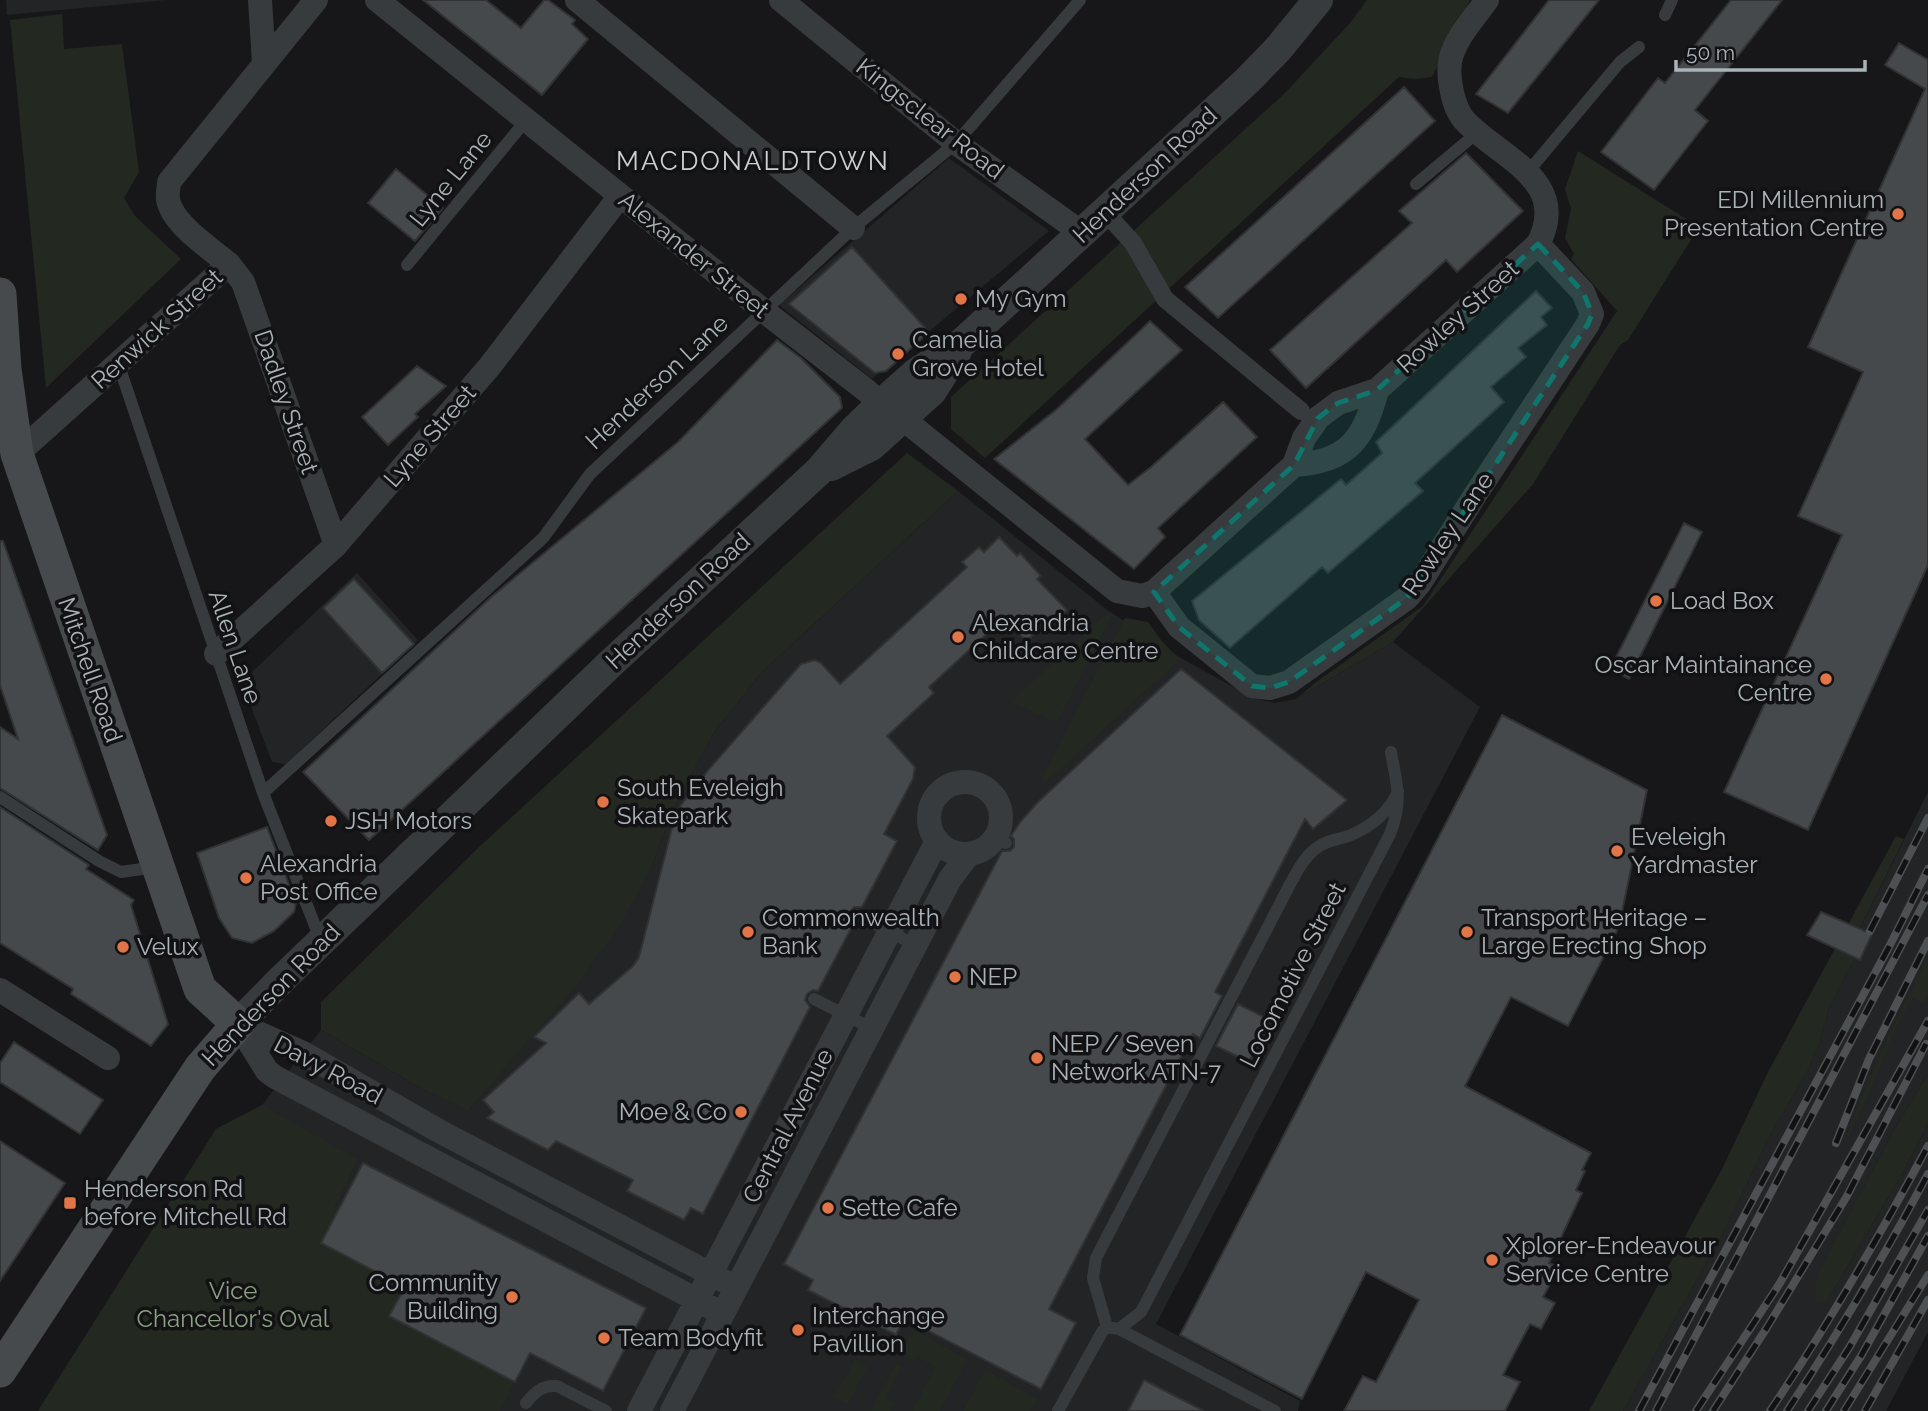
<svg xmlns="http://www.w3.org/2000/svg" width="1928" height="1411" font-family="Raleway,sans-serif">
	<rect width="100%" height="100%" fill="#171719"/>
	<!-- built -->
	<path fill="#232425" d="M 6,0 L 167,0 L 7,15 Z
		M 949,158 L 1049,231 L 872,379 L 779,305 Z
		M 958,491 L 1106,609 L 1181,658 L 1253,698 L 1274,703 L 1296,699 L 1393,642 L 1480,707 L 1156,1324 L 1300,1401 L 1298,1411 L 38,1411 L 216,1129 L 262,1105 L 321,1030 L 426,1091 L 470,1109 L 525,1044 L 649,873 L 673,809 L 713,734 L 762,672 Z
		M 357,573 L 418,640 L 286,764 L 272,762 L 244,688 L 252,672 Z
		M 1928,792 L 1928,1074 L 1893,1132 L 1840,1233 L 1821,1303 L 1826,1301 L 1833,1291 L 1903,1172 L 1928,1124 L 1928,1332 L 1886,1411 L 1623,1411 L 1723,1233 L 1773,1130 L 1808,1070 L 1819,1045 L 1829,1008 L 1855,958 L 1847,954 Z"/>
	<!-- green -->
	<path fill="#232821" d="M 1367,0 L 1470,0 L 1432,77 L 1414,79 L 1399,77 L 985,458 L 951,429 L 951,397 L 1285,93 L 1350,23 Z
		M 62,14 L 64,49 L 122,44 L 139,172 L 124,198 L 135,216 L 181,259 L 46,388 L 10,20 Z
		M 1578,151 L 1699,227 L 1628,340 L 1620,345 L 1533,484 L 1393,642 L 1296,699 L 1316,682 L 1423,606 L 1617,311 L 1571,259 L 1574,254 L 1565,238 L 1571,209 L 1565,189 Z
		M 907,453 L 958,491 L 762,672 L 713,734 L 673,809 L 649,873 L 619,927 L 575,987 L 469,1110 L 426,1091 L 321,1030 L 321,1002 L 477,849 Z
		M 1107,612 L 1112,615 L 1057,723 L 1011,702 Z
		M 1125,618 L 1148,622 L 1161,640 L 1180,660 L 1046,782 L 1041,779 Z
		M 1896,836 L 1904,839 L 1847,954 L 1855,958 L 1829,1008 L 1819,1045 L 1808,1070 L 1773,1130 L 1723,1233 L 1623,1411 L 1589,1411 L 1722,1169 L 1768,1072 Z
		M 1928,957 L 1928,995 L 1924,1004 L 1913,998 C 1884,1045 1872,1099 1843,1146 C 1866,1080 1896,1019 1928,957 Z
		M 1928,1074 L 1928,1124 L 1903,1172 L 1833,1291 L 1826,1302 L 1821,1303 L 1816,1300 L 1813,1292 L 1820,1270 L 1893,1132 Z
		M 262,1105 L 358,1159 L 333,1211 L 343,1207 L 405,1287 L 390,1316 L 515,1382 L 500,1411 L 38,1411 L 216,1129 Z
		M 914,1330 L 968,1359 L 940,1411 L 912,1411 L 935,1367 L 917,1357 L 914,1362 L 900,1355 Z
		M 855,1359 L 868,1367 L 848,1404 L 834,1397 Z
		M 896,1364 L 902,1366 L 886,1398 L 895,1403 L 891,1411 L 870,1411 Z
		M 985,1370 L 1038,1399 L 1030,1411 L 963,1411 Z"/>
	<!-- building -->
	<path fill="#46494b" stroke="#313234" stroke-width="2" d="M 423,0 L 486,0 L 521,28 L 544,0 L 548,0 L 575,20 L 572,24 L 588,39 L 542,95 Z
		M 1549,0 L 1599,0 L 1508,113 L 1476,94 Z
		M 1731,0 L 1782,0 L 1695,110 L 1708,121 L 1654,190 L 1601,152 L 1658,78 L 1665,83 Z
		M 1899,43 L 1928,60 L 1928,565 L 1808,830 L 1724,792 L 1842,535 L 1798,516 L 1863,372 L 1808,347 L 1925,89 L 1885,65 Z
		M 1404,87 L 1435,121 L 1218,318 L 1185,287 Z
		M 1466,153 L 1523,211 L 1457,272 L 1446,260 L 1306,388 L 1270,350 L 1412,223 L 1399,211 Z
		M 396,169 L 443,208 L 415,241 L 368,203 Z
		M 852,247 L 929,332 L 886,371 L 875,373 L 789,304 Z
		M 1536,291 L 1552,308 L 1541,317 L 1547,325 L 1518,348 L 1526,357 L 1491,387 L 1504,402 L 1415,483 L 1423,491 L 1328,573 L 1322,567 L 1230,648 L 1199,620 L 1192,601 L 1341,479 L 1346,485 L 1382,453 L 1376,442 Z
		M 1150,321 L 1182,350 L 1085,439 L 1128,485 L 1151,467 L 1223,402 L 1257,437 L 1158,528 L 1165,537 L 1134,569 L 994,459 L 1057,409 Z
		M 777,340 L 801,358 L 840,397 L 842,408 L 369,840 L 303,772 L 490,598 L 678,442 Z
		M 417,366 L 446,386 L 415,414 L 418,417 L 388,445 L 362,417 Z
		M 1684,523 L 1702,532 L 1629,679 L 1610,669 Z
		M 999,537 L 1017,556 L 1020,553 L 1041,576 L 1037,579 L 1067,610 L 1043,632 L 1040,629 L 1026,641 L 1004,618 L 929,687 L 934,693 L 887,736 L 915,767 L 913,779 L 884,834 L 897,841 L 862,907 L 854,907 L 850,912 L 850,919 L 854,923 L 818,991 L 813,990 L 807,994 L 805,1000 L 810,1007 L 703,1214 L 691,1208 L 684,1220 L 627,1191 L 633,1180 L 556,1141 L 548,1150 L 487,1118 L 494,1112 L 483,1100 L 546,1043 L 534,1037 L 579,993 L 589,1004 L 633,966 L 639,957 L 673,824 L 681,805 L 710,768 L 801,664 L 815,660 L 821,663 L 840,684 L 967,567 L 962,562 L 979,547 L 984,552 Z
		M 0,541 L 3,541 L 107,835 L 98,850 L 0,788 L 0,727 L 18,739 L 0,685 Z
		M 354,579 L 414,644 L 382,673 L 323,608 Z
		M 1181,669 L 1347,800 L 1313,829 L 1305,819 L 1215,992 L 1222,996 L 1200,1038 L 1193,1034 L 1049,1309 L 1076,1323 L 1041,1389 L 904,1318 L 896,1335 L 808,1290 L 813,1280 L 784,1264 L 1002,851 L 1010,851 L 1014,847 L 1014,839 L 1011,836 L 1021,821 L 1038,802 Z
		M 1502,715 L 1647,790 L 1619,927 L 1568,1026 L 1511,997 L 1465,1086 L 1591,1153 L 1582,1170 L 1585,1171 L 1576,1190 L 1582,1193 L 1549,1263 L 1559,1268 L 1543,1297 L 1555,1303 L 1541,1329 L 1530,1324 L 1503,1375 L 1520,1382 L 1505,1411 L 1344,1411 L 1363,1376 L 1376,1382 L 1419,1300 L 1366,1272 L 1302,1399 L 1180,1335 Z
		M 0,807 L 89,865 L 86,869 L 134,900 L 131,905 L 168,1024 L 151,1046 L 71,994 L 73,989 L 0,943 Z
		M 267,827 L 296,903 L 294,912 L 274,931 L 252,943 L 232,938 L 219,918 L 197,853 Z
		M 1821,912 L 1872,934 L 1860,960 L 1807,935 Z
		M 1238,1004 L 1270,1020 L 1249,1062 L 1216,1046 Z
		M 14,1042 L 103,1100 L 80,1134 L 0,1082 L 0,1063 Z
		M 0,1141 L 65,1183 L 0,1281 Z
		M 363,1163 L 646,1308 L 603,1391 L 530,1353 L 515,1382 L 389,1316 L 405,1287 L 321,1243 Z
		M 1144,1380 L 1204,1411 L 1128,1411 Z"/>
	<g fill="none" stroke-linecap="round" stroke-linejoin="round">
		<!-- service -->
		<path stroke="#383b3d" stroke-width="12" d="M 1665,15 L 1672,0
			M 1527,173 L 1620,62 L 1639,47
			M 1416,184 L 1478,132
			M 407,265 L 527,119
			M 118,363 L 263,793 L 321,941
			M 263,793 L 543,538 L 590,474 L 853,228 L 956,143 L 1080,0
			M 0,797 L 99,861 L 121,872 L 156,867
			M 996,837 L 1006,843
			M 858,915 L 915,945
			M 814,999 L 871,1028
			M 1107,1327 L 1093,1278 L 1096,1258 L 1287,890 C 1295,875 1302,860 1315,849 C 1326,840 1338,840 1351,835 C 1370,827 1391,811 1398,791
			M 1119,1329 L 1275,1411
			M 526,1403 C 535,1392 542,1385 557,1386 L 606,1411
			M 1058,1411 L 1102,1332 L 1107,1327 L 1119,1329 L 1141,1312 L 1390,834 C 1403,800 1397,786 1391,752"/>
		<!-- pedestrian -->
		<path stroke="#383b3d" stroke-width="18" d="M 1105,212 L 1133,243 L 1165,299 L 1301,411"/>
		<!-- minor -->
		<path stroke="#383b3d" stroke-width="24" d="M 260,0 L 264,63
			M 377,0 L 764,311 L 867,391 L 881,404
			M 577,0 L 853,228
			M 781,0 L 956,143 L 1082,233
			M 229,264 L 243,282 L 336,545
			M 902,418 L 1117,591 L 1142,596 L 1154,592 L 1294,465 L 1304,438 L 1318,418 L 1338,403 L 1377,390 L 1538,244 C 1572,180 1498,157 1464,120 C 1455,109 1452,95 1450,80 C 1449,72 1449,62 1452,54 C 1459,34 1475,17 1487,0
			M 17,454 L 229,264 C 211,249 171,223 168,199 C 167,194 169,187 169,182 L 316,0
			M 1294,465 C 1347,462 1364,440 1377,390
			M 1154,592 L 1179,627 L 1252,686 L 1270,688 L 1289,682 L 1407,598 L 1420,583 L 1477,492 L 1588,324 L 1592,314 L 1583,292 L 1538,244
			M 216,654 L 336,545 L 490,366 L 620,196
			M929 818a36 36 0 1 1 72 0a36 36 0 1 1-72 0Z
			M 0,990 L 108,1058
			M 238,1024 L 267,1071 L 275,1077 L 712,1308
			M 238,1024 L 303,1053 L 439,1131 L 724,1281
			M 639,1411 L 937,841
			M 672,1411 L 950,879 L 968,855"/>
		<!-- tertiary -->
		<path stroke="#383b3d" stroke-width="30" d="M 831,466 L 871,446 L 932,391 L 957,351
			M 238,1024 L 280,981 L 610,664 L 819,471 L 855,429 L 881,404 L 916,373 L 963,342 L 1248,80 L 1278,49 L 1318,0"/>
		<!-- secondary -->
		<path stroke="#464a4d" stroke-width="33" d="M 0,294 L 5,369 L 17,454 L 200,989 L 238,1024 L 200,1068 L 0,1371"/>
		<!-- rail casing -->
		<g stroke="#4d5154" stroke-width="8">
			<path id="rail" d="M 1870,931 L 1928,818
				M 1836,1143 L 1869,1059 L 1928,941
				M 1639,1411 L 1889,947 L 1928,869
				M 1656,1411 L 1928,895
				M 1696,1411 L 1780,1283 L 1928,1021
				M 1713,1411 L 1766,1329 L 1847,1196 L 1926,1044
				M 1770,1411 C 1828,1325 1879,1237 1928,1146
				M 1787,1411 C 1838,1334 1885,1255 1928,1174
				M 1808,1411 L 1849,1348 L 1928,1210
				M 1826,1411 L 1861,1356 L 1928,1236
				M 1844,1411 L 1928,1275
				M 1865,1411 L 1928,1300"/>
		</g>
		<!-- rail -->
		<use href="#rail" stroke="#121214" stroke-width="5" stroke-dasharray="16" stroke-linecap="butt"/>
	</g>
	<!-- marked area -->
	<path fill="#0f766e" fill-opacity="0.2" stroke="#0f766e" stroke-width="5" stroke-dasharray="14 9" stroke-linejoin="round" d="M 1538,244 L 1583,292 L 1592,314 L 1588,324 L 1407,598 L 1289,682 L 1270,688 L 1252,686 L 1179,627 L 1154,592 L 1294,465 L 1318,418 L 1338,403 L 1377,390 Z"/>
	<!-- markers -->
	<g fill="#e17547" stroke="#121214" stroke-width="2.5">
		<circle cx="1898" cy="214" r="7"/>
		<circle cx="961" cy="299" r="7"/>
		<circle cx="898" cy="354" r="7"/>
		<circle cx="1656" cy="601" r="7"/>
		<circle cx="958" cy="637" r="7"/>
		<circle cx="1826" cy="679" r="7"/>
		<circle cx="603" cy="802" r="7"/>
		<circle cx="331" cy="821" r="7"/>
		<circle cx="1617" cy="851" r="7"/>
		<circle cx="246" cy="878" r="7"/>
		<circle cx="748" cy="932" r="7"/>
		<circle cx="1467" cy="932" r="7"/>
		<circle cx="123" cy="947" r="7"/>
		<circle cx="955" cy="977" r="7"/>
		<circle cx="1037" cy="1058" r="7"/>
		<circle cx="741" cy="1112" r="7"/>
		<rect x="63" y="1196" width="14" height="14" rx="3.5"/>
		<circle cx="828" cy="1208" r="7"/>
		<circle cx="1492" cy="1260" r="7"/>
		<circle cx="512" cy="1297" r="7"/>
		<circle cx="798" cy="1330" r="7"/>
		<circle cx="604" cy="1338" r="7"/>
	</g>
	<g text-anchor="middle" stroke-width="7" stroke-linejoin="round" paint-order="stroke">
		<!-- street labels -->
		<g font-size="24" fill="#aab3b7" stroke="#121214">
			<text transform="translate(930 119) rotate(38)" y="8">Kingsclear Road</text>
			<text transform="translate(1145 175) rotate(-43)" y="8">Henderson Road</text>
			<text transform="translate(451 179) rotate(-51)" y="8">Lyne Lane</text>
			<text transform="translate(694 255) rotate(39)" y="8">Alexander Street</text>
			<text transform="translate(1458 317) rotate(-42)" y="8">Rowley Street</text>
			<text transform="translate(157 329) rotate(-42)" y="8">Renwick Street</text>
			<text transform="translate(657 382) rotate(-43)" y="8">Henderson Lane</text>
			<text transform="translate(286 402) rotate(71)" y="8">Dadley Street</text>
			<text transform="translate(430 436) rotate(-49)" y="8">Lyne Street</text>
			<text transform="translate(1448 534) rotate(-56)" y="8">Rowley Lane</text>
			<text transform="translate(678 601) rotate(-43)" y="8">Henderson Road</text>
			<text transform="translate(235 647) rotate(71)" y="8">Allen Lane</text>
			<text transform="translate(90 670) rotate(71)" y="8">Mitchell Road</text>
			<text transform="translate(1293 975) rotate(-63)" y="8">Locomotive Street</text>
			<text transform="translate(271 995) rotate(-46)" y="8">Henderson Road</text>
			<text transform="translate(328 1070) rotate(28)" y="8">Davy Road</text>
			<text transform="translate(788 1126) rotate(-63)" y="8">Central Avenue</text>
		</g>
		<!-- poi labels -->
		<g font-size="24" fill="#aab3b7" stroke="#121214" text-anchor="start">
			<text x="1884" y="208" text-anchor="end">EDI Millennium<tspan x="1884" dy="28">Presentation Centre</tspan></text>
			<text x="975" y="307">My Gym</text>
			<text x="912" y="348">Camelia<tspan x="912" dy="28">Grove Hotel</tspan></text>
			<text x="1670" y="609">Load Box</text>
			<text x="972" y="631">Alexandria<tspan x="972" dy="28">Childcare Centre</tspan></text>
			<text x="1812" y="673" text-anchor="end">Oscar Maintainance<tspan x="1812" dy="28">Centre</tspan></text>
			<text x="617" y="796">South Eveleigh<tspan x="617" dy="28">Skatepark</tspan></text>
			<text x="345" y="829">JSH Motors</text>
			<text x="1631" y="845">Eveleigh<tspan x="1631" dy="28">Yardmaster</tspan></text>
			<text x="260" y="872">Alexandria<tspan x="260" dy="28">Post Office</tspan></text>
			<text x="762" y="926">Commonwealth<tspan x="762" dy="28">Bank</tspan></text>
			<text x="1481" y="926">Transport Heritage –<tspan x="1481" dy="28">Large Erecting Shop</tspan></text>
			<text x="137" y="955">Velux</text>
			<text x="969" y="985">NEP</text>
			<text x="1051" y="1052">NEP / Seven<tspan x="1051" dy="28">Network ATN-7</tspan></text>
			<text x="727" y="1120" text-anchor="end">Moe &amp; Co</text>
			<text x="84" y="1197">Henderson Rd<tspan x="84" dy="28">before Mitchell Rd</tspan></text>
			<text x="842" y="1216">Sette Cafe</text>
			<text x="1506" y="1254">Xplorer-Endeavour<tspan x="1506" dy="28">Service Centre</tspan></text>
			<text x="498" y="1291" text-anchor="end">Community<tspan x="498" dy="28">Building</tspan></text>
			<text x="812" y="1324">Interchange<tspan x="812" dy="28">Pavillion</tspan></text>
			<text x="618" y="1346">Team Bodyfit</text>
		</g>
		<!-- park labels -->
		<g font-size="24" fill="#8ca083" stroke="#121214">
			<text x="233" y="1299">Vice<tspan x="233" dy="28">Chancellor's Oval</tspan></text>
		</g>
		<!-- neighbourhood labels -->
		<g font-size="26" letter-spacing="2" fill="#cbd0d4" stroke="#121214">
			<text x="753" y="170">MACDONALDTOWN</text>
		</g>
	</g>
	<!-- scale -->
	<path d="M1676 60v10h189v-10" fill="none" stroke="#aab3b7" stroke-width="3.5"/>
	<text x="1686" y="60" font-size="21" fill="#aab3b7" stroke="#121214" stroke-width="5" paint-order="stroke">50 m</text>
</svg>
